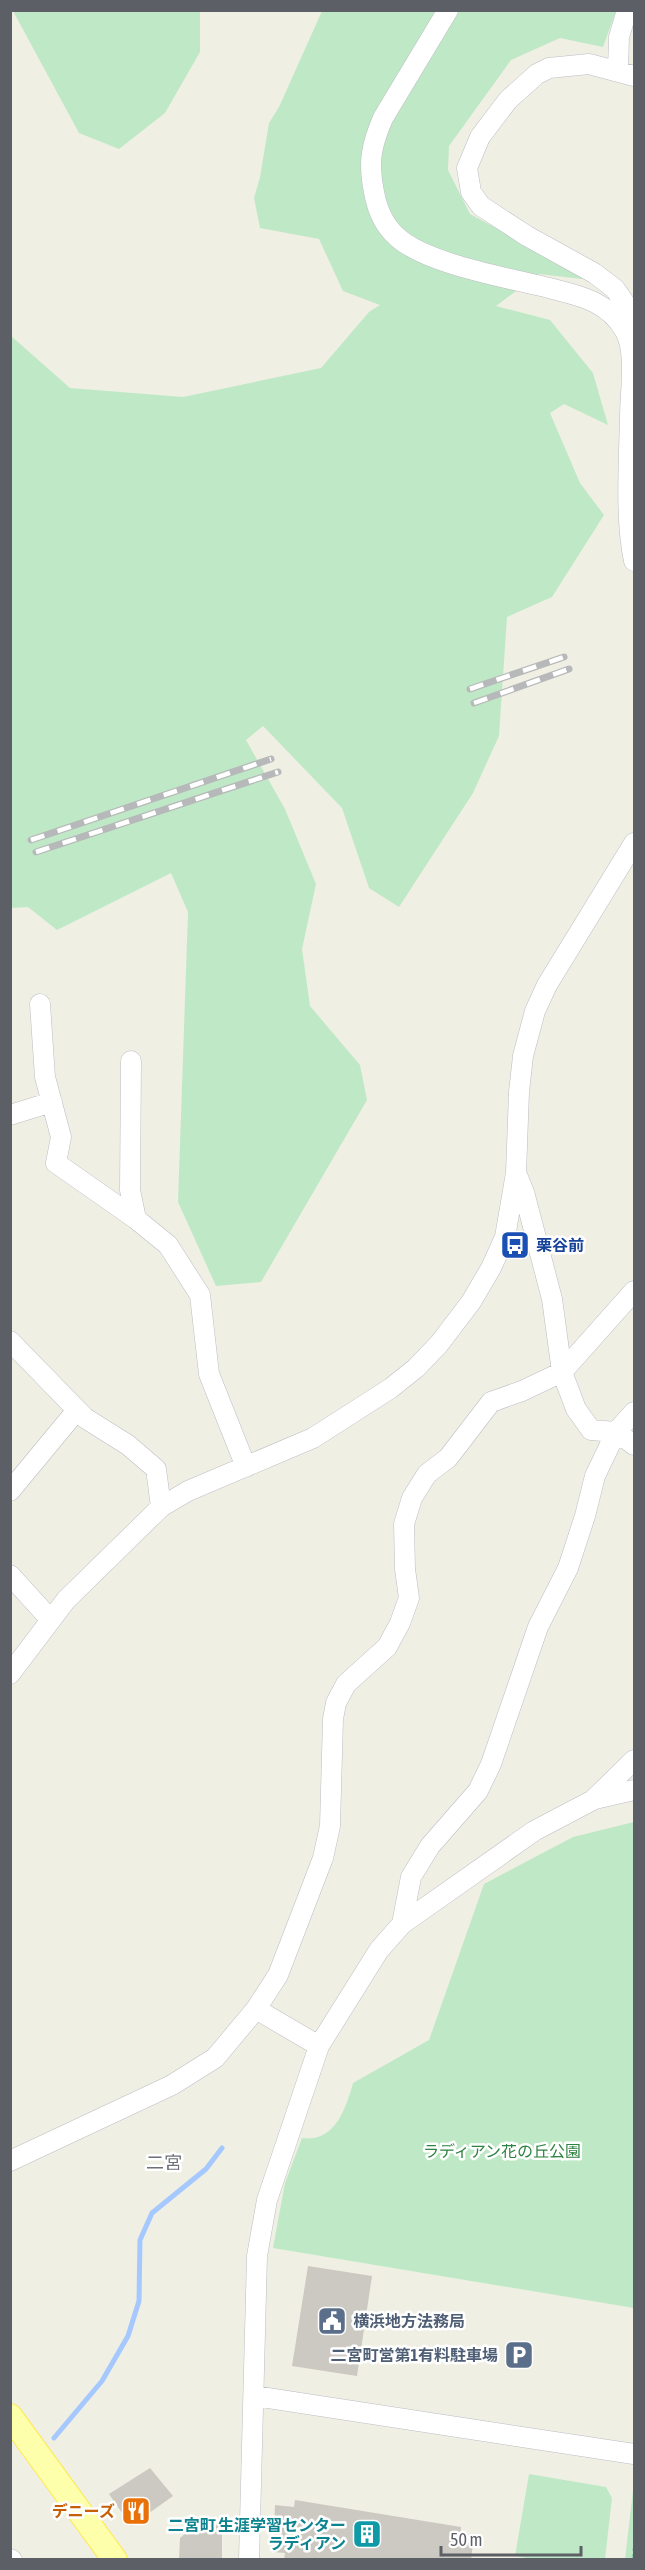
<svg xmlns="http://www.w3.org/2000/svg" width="645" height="2570" font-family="'Asap Condensed','Noto Sans JP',sans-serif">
	<rect width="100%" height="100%" fill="#f0efe4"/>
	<!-- green -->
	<path fill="#bfe9c6" d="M 13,11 L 200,11 L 200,52 L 165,113 L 119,149 L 79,133 Z
		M 322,11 L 616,11 L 603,47 L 560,38 L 511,60 L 449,146 L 448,170 L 470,214 L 591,280 L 539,274 L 496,306 L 550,320 L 593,373 L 608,425 L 564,404 L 550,413 L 580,483 L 604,515 L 552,597 L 507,617 L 499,736 L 473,793 L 399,907 L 369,888 L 342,808 L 263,726 L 246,740 L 285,809 L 316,884 L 302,949 L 310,1006 L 360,1065 L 367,1100 L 261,1282 L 216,1286 L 178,1202 L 188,912 L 171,873 L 57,930 L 28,907 L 11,908 L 10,335 L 70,388 L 183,397 L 321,368 L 369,312 L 380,305 L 343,291 L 319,239 L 260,228 L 254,198 L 260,177 L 269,123 L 279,107 Z
		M 634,1822 L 634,2308 L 273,2248 L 285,2183 L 302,2138 C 335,2143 346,2108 353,2083 L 429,2040 L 484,1884 L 573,1837 Z
		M 529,2474 L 606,2487 L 612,2498 L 605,2559 L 538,2560 L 515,2556 Z
		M 634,2482 L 634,2559 L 625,2559 Z"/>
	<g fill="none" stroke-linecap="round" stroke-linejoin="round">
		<!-- stream -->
		<path stroke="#a5c8ff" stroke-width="5" d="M 54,2438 L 102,2381 L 128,2336 L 139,2301 L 140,2240 L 152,2213 L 206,2169 L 222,2148"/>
	</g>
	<!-- building -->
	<path fill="#cbc9c1" d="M 308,2266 L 372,2276 L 357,2376 L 292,2366 Z
		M 150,2468 L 173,2496 L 131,2526 L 109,2494 Z
		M 295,2500 L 461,2527 L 460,2542 L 473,2543 L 471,2560 L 284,2560 L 285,2553 L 273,2552 L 275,2505 L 294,2507 Z
		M 205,2517 L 222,2519 L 222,2560 L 179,2560 L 180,2538 Z"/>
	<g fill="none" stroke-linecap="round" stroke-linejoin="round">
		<!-- minor casing -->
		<g stroke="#bcbdc4" stroke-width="21">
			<path id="minor" d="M 448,10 L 383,118 C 371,146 368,162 374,192 C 377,209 383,224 396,236 C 425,264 509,278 549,288 C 580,296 608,301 625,331 C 637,353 630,392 630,417 C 629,461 625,519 634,561
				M 618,71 L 619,37 L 627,10
				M 624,329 L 624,302 L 615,289 L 594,273 L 527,236 L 481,206 L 471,192 L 467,168 L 480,137 L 508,100 L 537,74 L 549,68 L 589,64 L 634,76
				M 40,1004 L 45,1077 L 61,1137 L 56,1163 L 136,1219 L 168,1245 L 200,1295 L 209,1374 L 246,1467
				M 131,1061 L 130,1190 L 136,1219
				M 10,1115 L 52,1102
				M 517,1175 L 524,1192 L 552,1299 L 562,1372 L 576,1409 L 591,1430 L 616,1432 L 634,1445
				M 10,1341 L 85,1418 L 128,1445 L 156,1469 L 161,1507
				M 10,1491 L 77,1410
				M 10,1575 L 50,1619
				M 10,1674 L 66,1600 L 161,1507 L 188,1491 L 313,1438 L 391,1388 L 416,1368 L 439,1344 L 471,1302 L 491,1268 L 505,1237 L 516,1173 L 519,1092 L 523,1056 L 535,1011 L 547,985 L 634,843
				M 595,1799 L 634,1790
				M 402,1924 L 411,1877 L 430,1846 L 478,1791 L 491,1764 L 538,1627 L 568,1568 L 585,1516 L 595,1476 L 616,1432 L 634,1412
				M 256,2009 L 319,2046
				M 10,2161 L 172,2085 L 215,2058 L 256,2009 L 278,1975 L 323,1858 L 330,1826 L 333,1719 L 336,1703 L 346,1684 L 387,1647 L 400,1623 L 409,1598 L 405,1569 L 404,1524 L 412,1498 L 427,1474 L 448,1458 L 491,1402 L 522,1391 L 562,1372 L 634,1291
				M 254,2396 L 634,2454
				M 10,2559 L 12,2560
				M 249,2560 L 257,2256 L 267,2200 L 319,2046 L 379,1950 L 402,1924 L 534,1831 L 593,1800 L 634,1760"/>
		</g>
		<!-- major casing -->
		<g stroke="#fcea50" stroke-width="26">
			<path id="major" d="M 10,2416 L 115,2560"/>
		</g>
		<!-- path -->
		<path stroke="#97caaf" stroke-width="3" stroke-dasharray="6 3" stroke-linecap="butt" d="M 633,2560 L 634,2548"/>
		<!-- minor -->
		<use href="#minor" stroke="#fff" stroke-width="20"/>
		<!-- major -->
		<use href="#major" stroke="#feffaa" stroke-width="24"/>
		<!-- rail casing -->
		<g stroke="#b7b8b9" stroke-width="7">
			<path id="rail" d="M 470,689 L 564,657
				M 474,703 L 569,669
				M 31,840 L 271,759
				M 36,852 L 278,772"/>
		</g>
		<!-- rail -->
		<use href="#rail" stroke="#fff" stroke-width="4.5" stroke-dasharray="14" stroke-linecap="butt"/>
	</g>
	<!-- icons -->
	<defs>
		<g id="bus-square" transform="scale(1.5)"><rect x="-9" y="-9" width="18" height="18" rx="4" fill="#1a4fb4" stroke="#fff"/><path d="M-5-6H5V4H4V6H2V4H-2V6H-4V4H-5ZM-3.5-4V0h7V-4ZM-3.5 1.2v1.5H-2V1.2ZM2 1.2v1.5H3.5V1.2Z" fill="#fff"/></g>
		<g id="civic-square" transform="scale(1.5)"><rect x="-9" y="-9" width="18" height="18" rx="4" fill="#5c6f8a" stroke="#fff"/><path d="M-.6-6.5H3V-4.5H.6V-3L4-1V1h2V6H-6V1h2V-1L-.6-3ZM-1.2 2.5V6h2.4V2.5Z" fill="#fff"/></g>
		<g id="parking-square" transform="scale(1.5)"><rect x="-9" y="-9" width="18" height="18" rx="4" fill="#5c6f8a" stroke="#fff"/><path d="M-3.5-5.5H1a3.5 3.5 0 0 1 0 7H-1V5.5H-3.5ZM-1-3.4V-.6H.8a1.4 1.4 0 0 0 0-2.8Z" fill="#fff"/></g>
		<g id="restaurant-square" transform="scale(1.5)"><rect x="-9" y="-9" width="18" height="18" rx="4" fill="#e8710a" stroke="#fff"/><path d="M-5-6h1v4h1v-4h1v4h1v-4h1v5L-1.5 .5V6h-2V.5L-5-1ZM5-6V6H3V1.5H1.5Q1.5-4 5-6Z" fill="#fff"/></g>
		<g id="building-square" transform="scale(1.5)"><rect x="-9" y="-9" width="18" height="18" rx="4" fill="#0f9aa8" stroke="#fff"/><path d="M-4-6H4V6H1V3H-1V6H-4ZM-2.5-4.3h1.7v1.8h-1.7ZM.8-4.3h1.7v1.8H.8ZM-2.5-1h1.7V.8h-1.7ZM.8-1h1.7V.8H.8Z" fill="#fff"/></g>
	</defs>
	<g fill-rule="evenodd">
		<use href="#bus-square" x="515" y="1245"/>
		<use href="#civic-square" x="332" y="2321"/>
		<use href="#parking-square" x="519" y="2355"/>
		<use href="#restaurant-square" x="136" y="2511"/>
		<use href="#building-square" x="367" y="2534"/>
	</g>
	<g text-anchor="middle" stroke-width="5" stroke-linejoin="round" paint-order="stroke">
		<!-- transit labels -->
		<g font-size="16" font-weight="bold" fill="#164399" stroke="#fff" text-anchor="start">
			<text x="536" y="1251">栗谷前</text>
		</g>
		<!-- park labels -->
		<g font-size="16" fill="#2e8341" stroke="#fff">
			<text x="502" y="2157">ラディアン花の丘公園</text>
		</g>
		<!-- service labels -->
		<g font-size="16" font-weight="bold" fill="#4e5e75" stroke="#fff" text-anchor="start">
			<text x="353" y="2327">横浜地方法務局</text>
			<text x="498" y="2361" text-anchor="end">二宮町営第1有料駐車場</text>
		</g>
		<!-- food labels -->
		<g font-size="16" font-weight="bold" fill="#c56008" stroke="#fff" text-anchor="end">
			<text x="115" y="2517">デニーズ</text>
		</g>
		<!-- culture labels -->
		<g font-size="16" font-weight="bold" fill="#0d838f" stroke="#fff" text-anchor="end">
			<text x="346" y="2531">二宮町 生涯学習センター<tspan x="346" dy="18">ラディアン</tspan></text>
		</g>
		<!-- neighbourhood labels -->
		<g font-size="18" fill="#6d7078" stroke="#fff">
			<text x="164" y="2169">二宮</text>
		</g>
	</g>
	<!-- border -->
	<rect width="645" height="2570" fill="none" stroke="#5c5f66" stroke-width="24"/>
	<!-- scale -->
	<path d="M441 2546v9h140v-9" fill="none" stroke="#5c5f66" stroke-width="3"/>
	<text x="450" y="2546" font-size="18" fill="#5c5f66" stroke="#ffffff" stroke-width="4.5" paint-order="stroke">50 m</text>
</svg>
